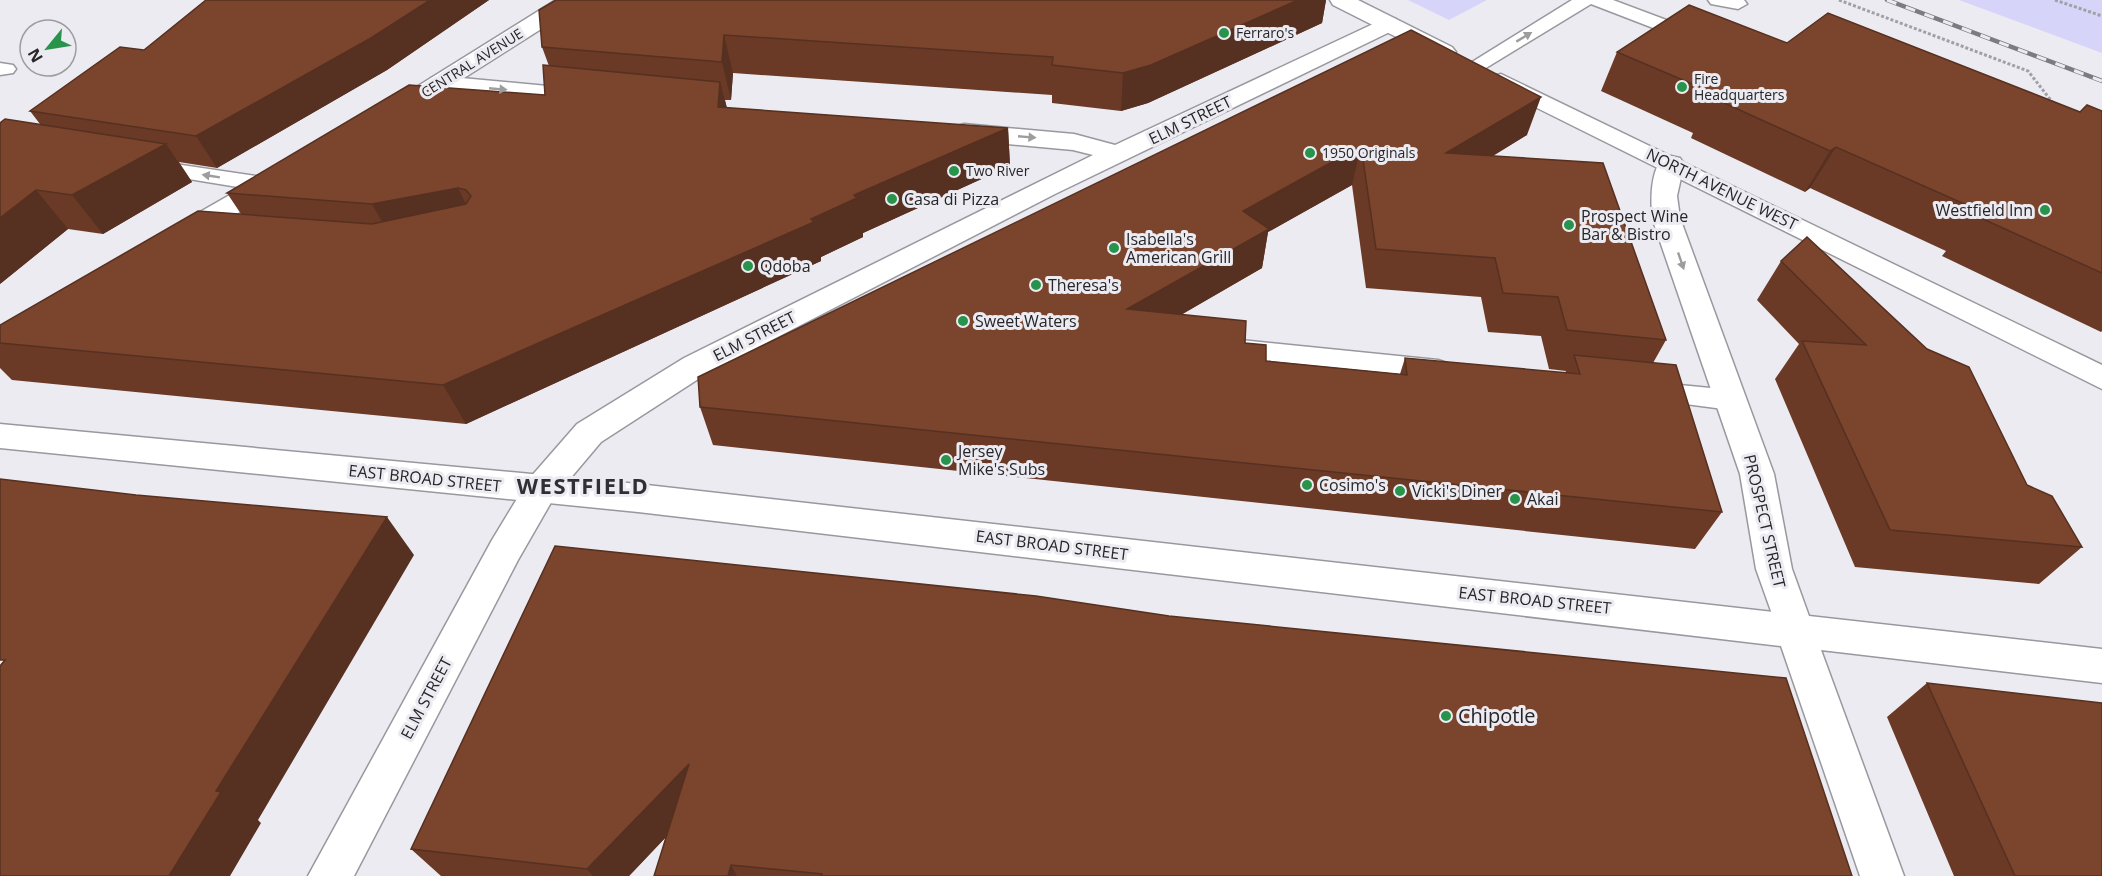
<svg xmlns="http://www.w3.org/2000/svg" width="2102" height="876" font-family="'Open Sans',sans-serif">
	<rect width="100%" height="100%" fill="#ecebf1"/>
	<!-- green -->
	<path fill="#d7d4fa" d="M 1408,0 L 1487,0 L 1449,20 Z
		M 1959,0 L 2102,0 L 2102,53 Z"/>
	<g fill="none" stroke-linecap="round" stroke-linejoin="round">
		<!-- lane casing -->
		<g stroke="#98989e" stroke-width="3">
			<path id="lane" d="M 1572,0 L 1613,0 L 1701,33 L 1703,37 L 1694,43 L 1687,41 L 1591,4 L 1481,71 L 1467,71 L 1464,67 Z
				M 1708,0 L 1744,0 L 1747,4 L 1738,9 L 1711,4 Z
				M 0,63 L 13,65 L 16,69 L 13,73 L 0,75 Z
				M 148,160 L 269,178 L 277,180 L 280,185 L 277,190 L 269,192 L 140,171 L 137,166 L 140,161 Z
				M 1231,339 L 1438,360 L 1447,363 L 1451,369 L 1447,375 L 1438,378 L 1231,357 L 1222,354 L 1218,348 L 1222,342 Z
				M 1649,382 L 1731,390 L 1740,393 L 1744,400 L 1740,407 L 1731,410 L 1640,398 L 1636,391 L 1640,384 Z"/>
		</g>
		<!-- street casing -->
		<g stroke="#98989e" stroke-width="3">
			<path id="street" d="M 1388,17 L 1396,19 L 1399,24 L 1396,29 L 1055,194 L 706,374 L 601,442 L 553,499 L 518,560 L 354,876 L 308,876 L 492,540 L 529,479 L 577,424 L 684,358 L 1093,155 L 1073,150 L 964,140 L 955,137 L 951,132 L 955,127 L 964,124 L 1074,134 L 1115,145 Z
				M 440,76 L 590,90 L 599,92 L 602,97 L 599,102 L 590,104 L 431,88 L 428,83 L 431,78 Z
				M 1671,156 L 1680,158 L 1684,164 L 1677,196 L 1680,218 L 1774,474 L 1792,569 L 1814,630 L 1808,642 L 1795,646 L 1782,642 L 1756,569 L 1740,474 L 1652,218 C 1651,199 1650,175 1662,158 Z"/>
		</g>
		<!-- secondary casing -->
		<g stroke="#98989e" stroke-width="3">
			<path id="secondary" d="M 556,0 L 582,0 L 579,5 L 404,116 L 395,118 L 386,116 L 383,111 L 386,106 Z
				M 1330,0 L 1358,0 L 1452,47 L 1456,52 L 1452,57 L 1436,57 L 1333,5 Z
				M 1501,74 L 2102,365 L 2102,389 L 1493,86 L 1489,81 L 1493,76 Z
				M 272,174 L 281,176 L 285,182 L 281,188 L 192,240 L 182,243 L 172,240 L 168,234 L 172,228 L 263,176 Z
				M 0,424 L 638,484 L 2102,649 L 2102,683 L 1821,650 L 1904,876 L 1860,876 L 1781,646 L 638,512 L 0,448 Z"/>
		</g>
		<!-- path -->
		<path stroke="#a1a0a4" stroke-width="3" stroke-dasharray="3 2" stroke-linecap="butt" d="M 1839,0 L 2028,71 L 2053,103
			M 2055,0 L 2102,16"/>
		<!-- lane -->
		<use href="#lane" fill="#fff" fill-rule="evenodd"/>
		<!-- street -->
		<use href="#street" fill="#fff" fill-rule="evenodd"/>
		<!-- secondary -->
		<use href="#secondary" fill="#fff" fill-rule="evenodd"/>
		<!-- rail casing -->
		<g stroke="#7c7b7f" stroke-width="4.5">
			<path id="rail" d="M 1887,0 L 2102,81"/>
		</g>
		<!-- rail -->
		<use href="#rail" stroke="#ecebf1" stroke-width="3" stroke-dasharray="10" stroke-linecap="butt"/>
	</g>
	<!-- wall -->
	<path fill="#6a3a27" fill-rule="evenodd" d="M 206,0 L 489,0 L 387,70 L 217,168 L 179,162 L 192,182 L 103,234 L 68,229 L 0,284 L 40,124 L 30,111 L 144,50 Z
		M 556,0 L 1326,0 L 1322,23 L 1148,103 L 1121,111 L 1052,103 L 1052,95 L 733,73 L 731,100 L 725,100 L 727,108 L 1008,128 L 1010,166 L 863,233 L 863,237 L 821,257 L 821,261 L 466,424 L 12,380 L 0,368 L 0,325 L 241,214 L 227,193 L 545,95 L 549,66 L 542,47 Z
		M 1411,30 L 1527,135 L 1493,156 L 1666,340 L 1653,363 L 1722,512 L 1695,549 L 713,445 L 700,407 ZM 1352,185 L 1366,288 L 1481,297 L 1488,332 L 1541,336 L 1549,369 L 1566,371 L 1565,373 L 1405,358 L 1400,374 L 1266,361 L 1245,343 L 1182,314 L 1262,268 L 1268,232 Z
		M 1787,43 L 2080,112 L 2102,111 L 2102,331 L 2101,332 L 1942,256 L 1946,251 L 1810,188 L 1805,192 L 1691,138 L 1693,133 L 1601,91 L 1617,52 Z
		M 1781,261 L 2027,485 L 2082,547 L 2039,584 L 1855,567 L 1775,379 L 1799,344 L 1757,300 Z
		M 555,546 L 1852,876 L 654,876 L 666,837 L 629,876 L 441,876 L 411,849 Z
		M 1927,683 L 2102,876 L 1954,876 L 1887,717 Z"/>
	<!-- shaded-wall -->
	<path fill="#563020" d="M 430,0 L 489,0 L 387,70 L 217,168 L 196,136 Z
		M 1298,0 L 1326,0 L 1322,23 L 1148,103 L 1121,111 L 1123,73 Z
		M 724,35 L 733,73 L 731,100 L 722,62 Z
		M 720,82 L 730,120 L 718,107 Z
		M 1541,97 L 1527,135 L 1434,191 L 1446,153 Z
		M 1008,128 L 1010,166 L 863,233 L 863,237 L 821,257 L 821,261 L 466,424 L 443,385 L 811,219 L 854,195 Z
		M 166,144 L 192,182 L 103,234 L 72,195 Z
		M 1361,146 L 1352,185 L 1268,232 L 1262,268 L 1124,348 L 1127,309 L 1243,211 Z
		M 1836,147 L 1810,188 L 1805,192 L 1830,151 Z
		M 458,188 L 477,227 L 394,243 L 372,204 Z
		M 36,190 L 68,229 L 0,284 L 0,218 Z
		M 387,517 L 414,555 L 258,820 L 261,823 L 230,876 L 169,876 L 216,791 Z
		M 689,764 L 706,795 L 629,876 L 593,876 L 587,869 Z
		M 731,865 L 737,876 L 728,876 Z"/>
	<!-- building -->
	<path fill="#7b442d" stroke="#563020" stroke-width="1.5" d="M 206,0 L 430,0 L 371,38 L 196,136 L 30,111 L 120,47 L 144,50 Z
		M 556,0 L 1298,0 L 1151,65 L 1123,73 L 1052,65 L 1053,57 L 724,35 L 722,62 L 542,47 L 539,10 Z
		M 1689,5 L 1787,43 L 1828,13 L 2080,112 L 2087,105 L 2102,111 L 2102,273 L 1974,215 L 1978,210 L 1836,147 L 1830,151 L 1711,97 L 1716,94 L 1617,52 Z
		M 1411,30 L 1541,97 L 1446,153 L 1603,163 L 1666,340 L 1567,330 L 1558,297 L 1503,293 L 1495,258 L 1376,249 L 1361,146 L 1243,211 L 1269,229 L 1127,309 L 1246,321 L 1245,343 L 1266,345 L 1266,361 L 1407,375 L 1405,358 L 1580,374 L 1574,355 L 1676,365 L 1722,512 L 700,407 L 698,377 Z
		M 543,65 L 720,82 L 718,107 L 1008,128 L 854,195 L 857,198 L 811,219 L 814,222 L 443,385 L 0,343 L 0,325 L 198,211 L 372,224 L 466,204 L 471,196 L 466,190 L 458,188 L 372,204 L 227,193 L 409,85 L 545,95 Z
		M 5,119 L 166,144 L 72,195 L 36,190 L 0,218 L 0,123 Z
		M 1807,237 L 1927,349 L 1969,367 L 2027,485 L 2052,496 L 2082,547 L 1890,530 L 1802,341 L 1866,345 L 1781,261 Z
		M 0,479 L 136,495 L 387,517 L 216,791 L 221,792 L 169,876 L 0,876 L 0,666 L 5,660 L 0,660 Z
		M 555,546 L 1036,596 L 1169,616 L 1786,678 L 1852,876 L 821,876 L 822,874 L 731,865 L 728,876 L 654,876 L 689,764 L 587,869 L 411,849 Z
		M 1927,683 L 2102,703 L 2102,876 L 2015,876 Z"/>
	<!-- one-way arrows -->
	<defs><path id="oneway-solid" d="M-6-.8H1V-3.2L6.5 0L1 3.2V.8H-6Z" transform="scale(1.5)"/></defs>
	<g fill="#9d9d9e">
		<use href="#oneway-solid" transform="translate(1524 37) rotate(-31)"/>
		<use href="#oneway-solid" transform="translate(498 89) rotate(5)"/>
		<use href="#oneway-solid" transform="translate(1027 137) rotate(5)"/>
		<use href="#oneway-solid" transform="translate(211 176) rotate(-171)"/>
		<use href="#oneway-solid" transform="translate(1681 261) rotate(71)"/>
	</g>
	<!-- markers -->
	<g fill="#27934b" stroke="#ecebf1" stroke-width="2">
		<circle cx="1224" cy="33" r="6"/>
		<circle cx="1682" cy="87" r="6"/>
		<circle cx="1310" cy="153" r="6"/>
		<circle cx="954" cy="171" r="6"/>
		<circle cx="892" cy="199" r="6"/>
		<circle cx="2045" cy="210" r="6"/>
		<circle cx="1569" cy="225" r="6"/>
		<circle cx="1114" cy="248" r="6"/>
		<circle cx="748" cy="266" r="6"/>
		<circle cx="1036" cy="285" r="6"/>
		<circle cx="963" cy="321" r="6"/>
		<circle cx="946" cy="460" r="6"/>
		<circle cx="1307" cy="485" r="6"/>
		<circle cx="1400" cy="491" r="6"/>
		<circle cx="1515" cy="499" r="6"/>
		<circle cx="1446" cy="716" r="6"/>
	</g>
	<g text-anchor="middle" stroke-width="6" stroke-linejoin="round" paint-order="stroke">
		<!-- far-poi labels -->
		<g font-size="14" fill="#262528" stroke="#ecebf1" text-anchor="start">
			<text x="1236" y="38">Ferraro's</text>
			<text x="1694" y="84">Fire<tspan x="1694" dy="16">Headquarters</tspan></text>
			<text x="1322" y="158">1950 Originals</text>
			<text x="966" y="176">Two River</text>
		</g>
		<!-- far-street labels -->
		<g font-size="14" fill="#262528" stroke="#ecebf1">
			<text transform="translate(472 63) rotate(-32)" y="5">CENTRAL AVENUE</text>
		</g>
		<!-- street labels -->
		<g font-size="16" fill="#262528" stroke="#ecebf1">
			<text transform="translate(1190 120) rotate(-26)" y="6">ELM STREET</text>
			<text transform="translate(1722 189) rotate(26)" y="6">NORTH AVENUE WEST</text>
			<text transform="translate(754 336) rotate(-27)" y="6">ELM STREET</text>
			<text transform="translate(425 478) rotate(6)" y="6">EAST BROAD STREET</text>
			<text transform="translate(1765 521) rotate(77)" y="6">PROSPECT STREET</text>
			<text transform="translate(1052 545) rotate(7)" y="6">EAST BROAD STREET</text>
			<text transform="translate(1535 600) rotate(6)" y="6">EAST BROAD STREET</text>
			<text transform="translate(426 698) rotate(-62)" y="6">ELM STREET</text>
		</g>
		<!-- poi labels -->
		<g font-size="16" fill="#262528" stroke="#ecebf1" text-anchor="start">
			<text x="904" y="205">Casa di Pizza</text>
			<text x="2033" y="216" text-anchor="end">Westfield Inn</text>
			<text x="1581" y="222">Prospect Wine<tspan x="1581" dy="18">Bar &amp; Bistro</tspan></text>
			<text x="1126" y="245">Isabella's<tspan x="1126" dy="18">American Grill</tspan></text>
			<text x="760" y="272">Qdoba</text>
			<text x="1048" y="291">Theresa's</text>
			<text x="975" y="327">Sweet Waters</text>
			<text x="958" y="457">Jersey<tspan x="958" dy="18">Mike's Subs</tspan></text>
			<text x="1319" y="491">Cosimo's</text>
			<text x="1412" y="497">Vicki's Diner</text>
			<text x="1527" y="505">Akai</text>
		</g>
		<!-- near-poi labels -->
		<g font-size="20" fill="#262528" stroke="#ecebf1" text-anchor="start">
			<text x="1458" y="723">Chipotle</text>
		</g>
		<!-- district labels -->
		<g font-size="22" font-weight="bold" letter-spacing="1.5" fill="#303034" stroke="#ecebf1">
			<text x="583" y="494">WESTFIELD</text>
		</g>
	</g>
	<!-- north arrow -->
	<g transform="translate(48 48) rotate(240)"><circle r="28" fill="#ecebf1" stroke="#9d9ca1" stroke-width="1.5"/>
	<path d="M0-4.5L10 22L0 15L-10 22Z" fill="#27934b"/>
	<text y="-9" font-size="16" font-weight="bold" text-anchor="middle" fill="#262528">N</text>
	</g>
</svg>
